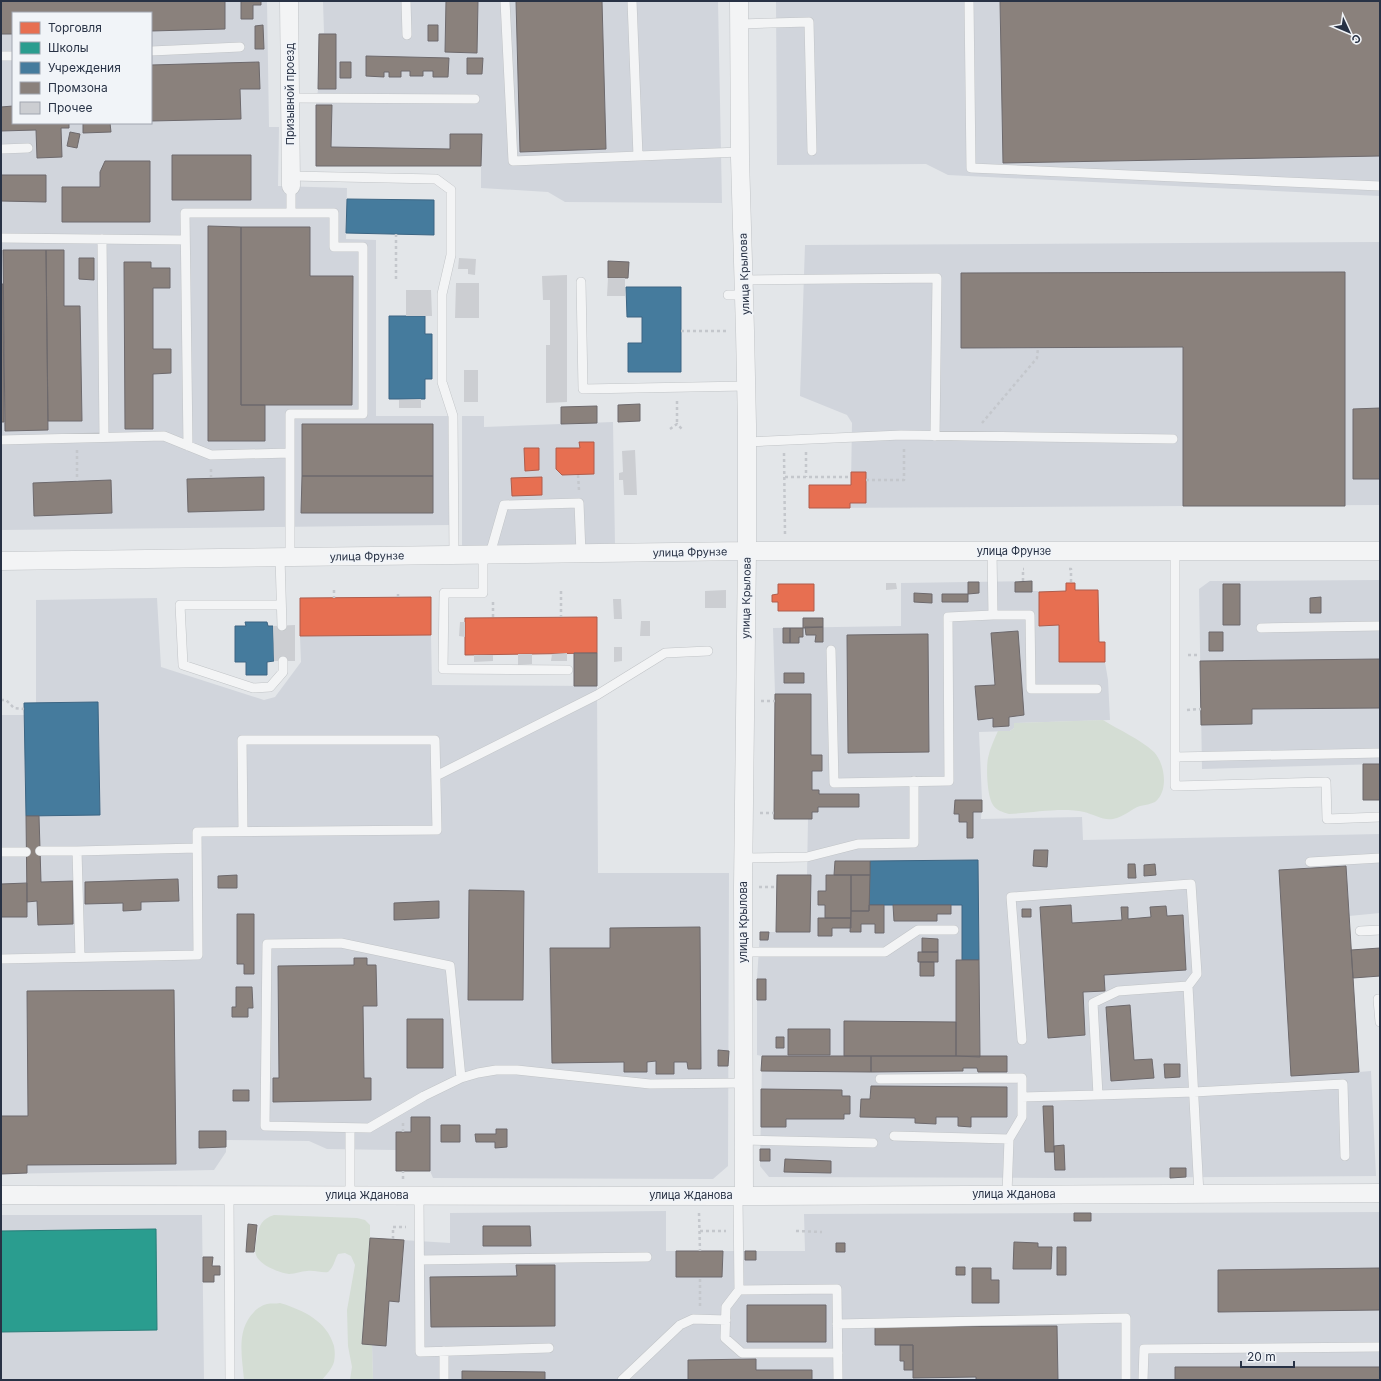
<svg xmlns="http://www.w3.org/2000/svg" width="1381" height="1381" font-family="Inter,sans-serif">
	<rect width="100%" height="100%" fill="#e3e6e9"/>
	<!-- built -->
	<path fill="#d1d5dc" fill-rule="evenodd" d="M 1,1 L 267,1 L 269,127 L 279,127 L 278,186 L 347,188 L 346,239 L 376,240 L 376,416 L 448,416 L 449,525 L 1,530 ZM 13,13 L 151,13 L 151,123 L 13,123 Z
		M 323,1 L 718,1 L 722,203 L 565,202 L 548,192 L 481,188 L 481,166 L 316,166 L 316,105 L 318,89 L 319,34 L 324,33 Z
		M 776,1 L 1380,1 L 1380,196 L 948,175 L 926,164 L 777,165 Z
		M 1380,242 L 1380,505 L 809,508 L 809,485 L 851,485 L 852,423 L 847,415 L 800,396 L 805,245 Z
		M 462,416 L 484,416 L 484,427 L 613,422 L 615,545 L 462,548 Z
		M 1380,580 L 1380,764 L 1202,769 L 1199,589 L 1210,581 Z
		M 1032,581 L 1032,591 L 1065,591 L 1066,583 L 1075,583 L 1075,590 L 1098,590 L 1099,642 L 1105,642 L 1105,662 L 1108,680 L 1110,720 L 1014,723 L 1014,728 L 1010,731 L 979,732 L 982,800 L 981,819 L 1082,817 L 1083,840 L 1380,834 L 1380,913 L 1349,916 L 1359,1072 L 1371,1071 L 1376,1176 L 1055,1178 L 769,1177 L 760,1166 L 762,1056 L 757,1055 L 757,979 L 760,932 L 776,932 L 777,875 L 807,875 L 808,819 L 774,819 L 775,694 L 773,628 L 901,626 L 901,583 Z
		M 157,598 L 161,667 L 264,700 L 275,697 L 301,662 L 300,636 L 431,635 L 432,685 L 597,686 L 598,873 L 729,873 L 728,1166 L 713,1179 L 433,1178 L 430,1171 L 396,1171 L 396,1150 L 327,1149 L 309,1141 L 226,1140 L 226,1152 L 214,1170 L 1,1174 L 1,715 L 24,715 L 24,703 L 36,703 L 36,600 Z
		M 666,1211 L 666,1251 L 805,1251 L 804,1214 L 1380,1212 L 1380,1380 L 373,1380 L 372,1345 L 362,1344 L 370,1238 L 450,1243 L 450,1213 Z
		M 1,1215 L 202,1215 L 204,1380 L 1,1380 Z"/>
	<!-- green -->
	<path fill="#d4ddd4" d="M 1103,720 C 1119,730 1140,739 1154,752 C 1165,764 1169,791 1155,802 C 1151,804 1145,805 1140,806 C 1131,809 1124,817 1113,819 C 1104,821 1093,814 1084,812 C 1062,807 1032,813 1009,814 C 1002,812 996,810 993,805 C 987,796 986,768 988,758 C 990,748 994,740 998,731 L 1010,731 L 1014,728 L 1014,723 Z
		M 274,1215 L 357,1218 L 365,1220 L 370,1225 L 370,1238 L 362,1344 L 372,1344 L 373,1380 L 350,1380 L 352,1367 L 348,1346 L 347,1310 L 355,1265 L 351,1256 L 345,1253 L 338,1254 C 334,1261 334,1267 328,1272 C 321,1273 315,1270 307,1271 C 301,1271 296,1274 289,1274 C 280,1273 259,1265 256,1255 C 254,1249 256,1243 257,1237 C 259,1225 262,1219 274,1215 Z
		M 280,1303 C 303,1310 327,1321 334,1346 C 335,1351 335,1357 334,1362 C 332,1369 326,1375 322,1380 L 244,1380 C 242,1356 236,1330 254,1312 C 257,1308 263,1305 267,1304 C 271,1303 276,1304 280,1303 Z"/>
	<!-- shops -->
	<path fill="#e76f51" stroke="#ae5d4d" d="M 579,442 L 594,442 L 594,474 L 562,475 L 556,469 L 556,448 L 580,448 Z
		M 524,448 L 539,448 L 539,470 L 525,471 Z
		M 851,472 L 866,472 L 866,503 L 850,503 L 850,508 L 809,508 L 809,485 L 851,485 Z
		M 542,477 L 542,495 L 512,496 L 511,478 Z
		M 1066,583 L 1075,583 L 1075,590 L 1098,590 L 1099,642 L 1105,642 L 1105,662 L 1059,662 L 1059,625 L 1039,626 L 1039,592 L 1066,591 Z
		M 778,584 L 814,584 L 814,611 L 778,611 L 778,602 L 772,602 L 772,595 L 778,594 Z
		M 431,597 L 431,635 L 300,636 L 300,598 Z
		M 597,617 L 597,653 L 465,655 L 465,618 Z"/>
	<!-- schools -->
	<path fill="#2a9d8f" stroke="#297d79" d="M 156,1229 L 157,1330 L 1,1332 L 1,1231 Z"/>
	<!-- public -->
	<path fill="#457b9d" stroke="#3c6583" d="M 347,199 L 434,200 L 434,235 L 346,233 Z
		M 626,287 L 681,287 L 681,372 L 628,372 L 628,343 L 642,343 L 642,317 L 627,317 Z
		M 389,316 L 425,316 L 425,334 L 432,334 L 432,379 L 425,379 L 425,399 L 389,399 Z
		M 245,622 L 267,622 L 268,626 L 273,626 L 274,661 L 267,662 L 267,675 L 246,675 L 246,662 L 235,662 L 235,626 L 246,626 Z
		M 98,702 L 100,815 L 26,816 L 24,703 Z
		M 978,860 L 979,960 L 962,960 L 962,905 L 869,905 L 870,861 Z"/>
	<!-- industry -->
	<path fill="#8a817c" stroke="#6d696c" d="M 1,1 L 225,1 L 225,29 L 151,31 L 151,13 L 13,13 L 13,34 L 1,34 Z
		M 241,1 L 261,1 L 261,5 L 253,5 L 253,19 L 241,19 Z
		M 446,1 L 478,1 L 477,53 L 445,52 Z
		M 516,1 L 602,1 L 606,149 L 520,152 Z
		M 1000,1 L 1380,1 L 1380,156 L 1003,163 Z
		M 263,25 L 264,49 L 255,49 L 255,26 Z
		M 428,25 L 438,25 L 438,41 L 428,41 Z
		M 319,34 L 336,34 L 336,89 L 318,89 Z
		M 366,56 L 449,58 L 448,77 L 433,77 L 433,71 L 423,71 L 423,76 L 410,76 L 410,71 L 401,71 L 401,77 L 389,77 L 389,72 L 384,72 L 384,77 L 366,76 Z
		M 467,58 L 483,58 L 482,74 L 467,74 Z
		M 259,62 L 260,89 L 240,89 L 241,119 L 151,121 L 151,65 Z
		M 340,62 L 351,62 L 351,78 L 340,78 Z
		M 316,105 L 332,105 L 331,147 L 450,149 L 450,134 L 482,134 L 481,166 L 316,166 Z
		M 13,106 L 13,123 L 69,123 L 69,128 L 61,128 L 62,157 L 37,158 L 36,130 L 1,131 L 1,107 Z
		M 83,123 L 110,123 L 111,132 L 83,133 Z
		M 70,132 L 80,134 L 77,148 L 67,146 Z
		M 172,155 L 251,155 L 251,200 L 172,200 Z
		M 105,161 L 150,161 L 150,222 L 62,222 L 62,187 L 100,187 L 100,172 Z
		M 1,175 L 46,175 L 46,202 L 1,201 Z
		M 208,226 L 241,227 L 241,405 L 265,405 L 265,441 L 208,441 Z
		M 241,227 L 310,227 L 310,276 L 353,276 L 352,405 L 241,405 Z
		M 3,250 L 46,250 L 48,430 L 5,431 Z
		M 46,250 L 64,250 L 64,306 L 80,306 L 82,421 L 48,421 Z
		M 79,258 L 94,258 L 94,280 L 79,279 Z
		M 608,261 L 629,262 L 628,278 L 608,278 Z
		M 124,262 L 151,262 L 151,268 L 170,268 L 170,288 L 153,288 L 153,349 L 171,349 L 171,373 L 153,374 L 153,429 L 125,429 Z
		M 1345,272 L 1345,506 L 1183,506 L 1183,347 L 961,348 L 961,273 Z
		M 1,284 L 3,284 L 4,422 L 1,422 Z
		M 640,404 L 640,421 L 618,422 L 618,405 Z
		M 597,406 L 597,423 L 561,424 L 561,407 Z
		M 1380,408 L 1380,479 L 1353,479 L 1353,409 Z
		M 302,424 L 433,424 L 433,476 L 302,476 Z
		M 302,476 L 433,476 L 433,513 L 301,513 Z
		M 264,477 L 264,510 L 188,512 L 187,479 Z
		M 111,480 L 112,513 L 34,516 L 33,483 Z
		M 1032,581 L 1032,592 L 1015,592 L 1015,582 Z
		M 968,582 L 979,582 L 979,593 L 968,594 Z
		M 1223,584 L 1240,584 L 1240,625 L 1223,625 Z
		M 914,593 L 932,594 L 932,603 L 914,602 Z
		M 942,594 L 968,594 L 968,602 L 942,602 Z
		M 1321,597 L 1321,613 L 1310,613 L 1310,598 Z
		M 803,618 L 823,618 L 823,627 L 803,628 Z
		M 805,627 L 823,627 L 823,642 L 815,642 L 816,635 L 806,635 Z
		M 783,628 L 790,628 L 790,643 L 783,643 Z
		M 790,628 L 803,628 L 803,637 L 799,637 L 799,643 L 790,643 Z
		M 1018,631 L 1024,715 L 1009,717 L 1009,726 L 993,727 L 993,718 L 978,720 L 975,686 L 995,685 L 991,633 Z
		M 1209,632 L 1223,632 L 1223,651 L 1209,651 Z
		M 928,634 L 929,752 L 848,753 L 847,635 Z
		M 574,653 L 597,653 L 597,686 L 574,686 Z
		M 1380,659 L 1380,708 L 1252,709 L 1252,724 L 1201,725 L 1200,661 Z
		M 784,673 L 804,673 L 804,683 L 784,683 Z
		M 775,694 L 811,694 L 811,755 L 822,755 L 822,771 L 812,771 L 812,790 L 819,790 L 819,794 L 859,794 L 859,807 L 818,807 L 818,812 L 812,812 L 812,819 L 774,819 Z
		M 1363,764 L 1380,764 L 1380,800 L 1363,800 Z
		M 955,800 L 982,800 L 982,812 L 973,812 L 973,838 L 967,838 L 967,822 L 959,822 L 959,814 L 954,814 Z
		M 26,816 L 39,816 L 41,882 L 73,881 L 73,924 L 38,925 L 37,901 L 27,902 Z
		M 1034,850 L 1048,850 L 1047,867 L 1033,866 Z
		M 835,861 L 870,861 L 870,875 L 834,875 Z
		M 1128,864 L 1135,864 L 1136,878 L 1128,878 Z
		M 1155,864 L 1156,875 L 1144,876 L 1144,865 Z
		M 1346,866 L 1359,1072 L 1291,1076 L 1279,870 Z
		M 237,875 L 237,888 L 218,888 L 218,876 Z
		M 777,875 L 811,875 L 810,932 L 776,932 Z
		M 826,875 L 851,875 L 851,918 L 825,918 L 825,905 L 818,905 L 818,891 L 826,891 Z
		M 851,875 L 870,875 L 869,911 L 851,911 Z
		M 178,879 L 179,901 L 141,902 L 141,910 L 123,911 L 123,903 L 85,904 L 85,882 Z
		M 27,883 L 27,917 L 1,917 L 1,884 Z
		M 469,890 L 524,891 L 523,1000 L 468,1000 Z
		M 439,901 L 439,918 L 394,920 L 394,903 Z
		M 869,905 L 884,905 L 884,933 L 875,933 L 875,924 L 861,924 L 861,932 L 850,932 L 851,911 L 869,911 Z
		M 893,905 L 951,905 L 951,914 L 937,914 L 937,921 L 894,921 Z
		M 1071,905 L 1072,923 L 1122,920 L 1121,907 L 1128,907 L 1128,919 L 1151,917 L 1150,907 L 1166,906 L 1167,916 L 1183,915 L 1186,970 L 1104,975 L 1105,991 L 1083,992 L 1085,1035 L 1048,1038 L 1040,907 Z
		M 1022,909 L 1031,909 L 1031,917 L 1022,917 Z
		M 237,914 L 254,914 L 254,974 L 244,974 L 244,964 L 237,964 Z
		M 818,918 L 851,918 L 851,928 L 832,928 L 832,936 L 818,936 Z
		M 700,927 L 701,1069 L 688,1069 L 687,1062 L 674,1062 L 674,1074 L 656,1074 L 656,1061 L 647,1062 L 647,1072 L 624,1072 L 624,1062 L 552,1063 L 550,948 L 610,948 L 610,928 Z
		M 760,932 L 769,932 L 768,940 L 760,940 Z
		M 922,938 L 938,939 L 938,952 L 922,952 Z
		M 1380,948 L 1380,976 L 1353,978 L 1351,950 Z
		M 918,952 L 938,952 L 938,962 L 918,962 Z
		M 354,958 L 367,958 L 367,965 L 376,965 L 377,1006 L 363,1006 L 364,1078 L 371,1078 L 371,1100 L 273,1102 L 273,1078 L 279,1078 L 278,966 L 354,965 Z
		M 956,960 L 979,960 L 980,1057 L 956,1056 Z
		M 920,962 L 934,962 L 934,976 L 920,976 Z
		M 757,979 L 766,979 L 766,1000 L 757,1000 Z
		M 236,987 L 252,987 L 253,1008 L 248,1008 L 248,1017 L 232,1017 L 232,1007 L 236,1007 Z
		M 174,990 L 176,1164 L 27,1165 L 27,1173 L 1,1174 L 1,1116 L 28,1116 L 27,991 Z
		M 1130,1005 L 1134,1060 L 1152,1059 L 1154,1078 L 1111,1081 L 1106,1007 Z
		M 407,1019 L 443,1019 L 443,1068 L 407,1068 Z
		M 844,1021 L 956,1022 L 956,1056 L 844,1056 Z
		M 788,1029 L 830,1029 L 830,1055 L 788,1055 Z
		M 776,1037 L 784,1037 L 784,1048 L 776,1048 Z
		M 718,1050 L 729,1051 L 728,1066 L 718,1066 Z
		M 762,1056 L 871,1056 L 871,1072 L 761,1071 Z
		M 871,1056 L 1007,1056 L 1007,1072 L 978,1072 L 977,1068 L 963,1068 L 963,1071 L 871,1072 Z
		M 1164,1064 L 1180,1064 L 1180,1077 L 1165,1078 Z
		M 871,1086 L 1007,1087 L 1007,1117 L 971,1117 L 971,1127 L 958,1126 L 958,1117 L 936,1117 L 936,1124 L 915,1123 L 915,1118 L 860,1117 L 861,1099 L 870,1099 Z
		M 761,1089 L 842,1090 L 842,1096 L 850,1096 L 850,1114 L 844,1114 L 844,1119 L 786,1119 L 786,1127 L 761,1127 Z
		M 233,1090 L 249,1090 L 249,1101 L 233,1101 Z
		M 1043,1106 L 1053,1106 L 1054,1152 L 1045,1152 Z
		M 411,1117 L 430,1117 L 430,1171 L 396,1171 L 396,1132 L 411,1132 Z
		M 441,1125 L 460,1125 L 460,1142 L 441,1142 Z
		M 496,1129 L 507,1129 L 507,1147 L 495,1148 L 495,1142 L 476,1142 L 475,1134 L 496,1134 Z
		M 199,1131 L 226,1131 L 226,1147 L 199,1148 Z
		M 1064,1145 L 1065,1170 L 1055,1170 L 1054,1146 Z
		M 760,1149 L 770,1149 L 770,1161 L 760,1161 Z
		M 785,1159 L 831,1161 L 831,1173 L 784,1172 Z
		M 1170,1168 L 1186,1168 L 1186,1177 L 1170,1178 Z
		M 1074,1213 L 1091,1213 L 1091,1221 L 1074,1221 Z
		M 248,1224 L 257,1225 L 254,1252 L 246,1252 Z
		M 483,1226 L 530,1226 L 531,1246 L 483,1246 Z
		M 370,1238 L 404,1240 L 399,1302 L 389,1301 L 386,1346 L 362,1344 Z
		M 1014,1242 L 1038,1243 L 1038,1247 L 1052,1247 L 1051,1269 L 1013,1269 Z
		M 836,1243 L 845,1243 L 845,1252 L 836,1252 Z
		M 1057,1247 L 1066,1247 L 1066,1275 L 1057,1275 Z
		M 676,1251 L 723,1251 L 722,1277 L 676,1277 Z
		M 745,1251 L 756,1251 L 756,1260 L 745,1260 Z
		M 203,1257 L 213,1257 L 212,1266 L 220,1266 L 220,1275 L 214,1275 L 214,1282 L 203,1282 Z
		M 516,1265 L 555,1265 L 555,1326 L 431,1327 L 430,1277 L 517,1276 Z
		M 956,1267 L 965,1267 L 965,1275 L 956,1275 Z
		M 972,1268 L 991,1268 L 991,1280 L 999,1280 L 999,1303 L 972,1303 Z
		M 1380,1268 L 1380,1310 L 1218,1312 L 1218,1270 Z
		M 747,1305 L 826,1305 L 826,1342 L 747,1342 Z
		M 1057,1326 L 1058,1380 L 976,1380 L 976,1377 L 913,1378 L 913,1345 L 875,1345 L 875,1327 Z
		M 900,1345 L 913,1345 L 913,1370 L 904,1370 L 904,1361 L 900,1361 Z
		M 756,1359 L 756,1370 L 812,1370 L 812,1380 L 688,1380 L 688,1360 Z
		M 1175,1367 L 1380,1367 L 1380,1380 L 1175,1380 Z
		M 462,1371 L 545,1372 L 545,1380 L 462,1380 Z"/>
	<!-- building -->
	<path fill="#ccced2" d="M 459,258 L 476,259 L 475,275 L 468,274 L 468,269 L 458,269 Z
		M 567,275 L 567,402 L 546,403 L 546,345 L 550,345 L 550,300 L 543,300 L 542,276 Z
		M 608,278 L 625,278 L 625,296 L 607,296 Z
		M 456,283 L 479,283 L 479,318 L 455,318 Z
		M 406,290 L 431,290 L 432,316 L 406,316 Z
		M 464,370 L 478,370 L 478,402 L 464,402 Z
		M 421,399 L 421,408 L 399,408 L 399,400 Z
		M 635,450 L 637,495 L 624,495 L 623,480 L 619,480 L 619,473 L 623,472 L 622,451 Z
		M 886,583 L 896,583 L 897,589 L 886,590 Z
		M 726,590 L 726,608 L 705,608 L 705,591 Z
		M 613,599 L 621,599 L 622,619 L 614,619 Z
		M 641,621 L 650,621 L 650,636 L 640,636 Z
		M 460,622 L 465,622 L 465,637 L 459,636 Z
		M 295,625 L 295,661 L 274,661 L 273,626 Z
		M 614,647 L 622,647 L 622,661 L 614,662 Z
		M 567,653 L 567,661 L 551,661 L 552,654 Z
		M 518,654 L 532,654 L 532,664 L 518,665 Z
		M 474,655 L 493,655 L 493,661 L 474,662 Z"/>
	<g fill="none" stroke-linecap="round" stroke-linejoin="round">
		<!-- lane casing -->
		<g stroke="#c1c4c7" stroke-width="10">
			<path id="lane" d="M 406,1 L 407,35
				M 505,1 L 513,161 L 740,152
				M 632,1 L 638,156
				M 969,1 L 971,168 L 1380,186
				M 740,24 L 809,22 L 812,151
				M 151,51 L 240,47
				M 1,56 L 13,56
				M 290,98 L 475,99
				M 1,149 L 28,148
				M 291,176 L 436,179 L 451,190 L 451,255 L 442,294 L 442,382 L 453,416 L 454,555
				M 1,238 L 185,240
				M 102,239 L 104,437
				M 744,280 L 937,278 L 935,436
				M 581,282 L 583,389 L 746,386
				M 728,295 L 744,295
				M 1,440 L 164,436 L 211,455 L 289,453
				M 747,442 L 901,435 L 1173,439
				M 188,446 L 185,213 L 291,213
				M 1175,551 L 1175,786 L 1326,782 L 1327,819 L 1380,817
				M 483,554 L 483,593 L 444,593 L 443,669 L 568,670
				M 490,554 L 504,505 L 579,503 L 581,553
				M 280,557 L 282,626
				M 290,557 L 290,414 L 363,414 L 363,247 L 334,247 L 334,213 L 291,213 L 291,186
				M 281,605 L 180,605 L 183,665 L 253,688 L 270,687 L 283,672 L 283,661
				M 993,615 L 1030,615 L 1031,689 L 1097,689
				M 1261,628 L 1380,626
				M 831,650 L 834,783 L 949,781 L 948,617 L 993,615 L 992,551
				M 1175,757 L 1380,753
				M 436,776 L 597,695 L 665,653 L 708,651
				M 40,851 L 77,851 L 80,957
				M 77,851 L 197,848
				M 1,852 L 26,852
				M 744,858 L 807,857 L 858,844 L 914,843 L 914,781
				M 1310,862 L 1380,858
				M 1360,931 L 1380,930
				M 743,952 L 885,952 L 918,930 L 954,930
				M 1,959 L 198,955 L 197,832 L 437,830 L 435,740 L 242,740 L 243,831
				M 1380,999 L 1378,999 L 1380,1022
				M 1022,1040 L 1011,897 L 1191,884 L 1197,974 L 1188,986
				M 461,1078 L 450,966 L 341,943 L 267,944 L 265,1126 L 369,1128 L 424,1096 L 461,1078 L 478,1073 L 496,1070 L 517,1070 L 650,1084 L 744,1083
				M 880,1079 L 1022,1078 L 1022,1117 L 1009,1139
				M 1022,1097 L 1098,1095
				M 894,1136 L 1009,1139 L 1007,1194
				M 744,1140 L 873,1143
				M 1199,1194 L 1188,986 L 1118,991 L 1093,1003 L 1098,1095 L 1194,1092 L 1343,1084 L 1345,1156
				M 229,1195 L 230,1380
				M 350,1195 L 350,1128
				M 419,1195 L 420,1352 L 549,1348
				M 738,1196 L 739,1290 L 837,1289 L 838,1380
				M 420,1260 L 647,1257
				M 739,1290 L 726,1307 L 725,1338 L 742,1353 L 838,1353
				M 837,1324 L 1126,1318 L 1126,1380
				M 444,1351 L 444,1380
				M 622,1380 L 680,1325 L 693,1319 L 726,1320
				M 1143,1380 L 1144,1349 L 1380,1347"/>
		</g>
		<!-- street casing -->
		<g stroke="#c1c4c7" stroke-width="19">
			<path id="street" d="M 289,1 L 291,186
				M 739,1 L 740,158 L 745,331 L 747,425 L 747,551 L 743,887 L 744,1196
				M 1,561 L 747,551 L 1380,551
				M 1,1195 L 738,1196 L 1380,1193"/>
		</g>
		<!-- path -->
		<path stroke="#c4c7cc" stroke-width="2.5" stroke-dasharray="3 3" stroke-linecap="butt" d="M 396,234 L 396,279
			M 681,331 L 727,331
			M 677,401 L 677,424
			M 982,423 L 1037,358 L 1038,348
			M 670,429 L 677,424 L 682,429
			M 77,450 L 77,481
			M 806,452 L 806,477
			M 784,453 L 785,534
			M 578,475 L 579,490
			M 785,477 L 851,477
			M 211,478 L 211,468
			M 866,480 L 904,480 L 904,448
			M 1069,569 L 1071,569 L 1071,583
			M 1023,581 L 1023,569 L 1024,569
			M 334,590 L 334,598
			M 561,591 L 561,617
			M 398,597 L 398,591
			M 493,617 L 493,602
			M 1188,655 L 1200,655
			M 1,700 L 6,700 L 14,708 L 24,709
			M 761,701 L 775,701
			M 1187,710 L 1201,709
			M 760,813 L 774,813
			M 759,887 L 777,887
			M 403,1132 L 403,1123
			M 403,1179 L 403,1171
			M 699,1213 L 700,1251
			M 700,1231 L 726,1231
			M 796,1231 L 822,1232
			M 393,1239 L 393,1227 L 406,1227
			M 700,1306 L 700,1277"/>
		<!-- lane -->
		<use href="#lane" stroke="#f3f4f5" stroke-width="9"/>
		<!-- street -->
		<use href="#street" stroke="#f3f4f5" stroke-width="18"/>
	</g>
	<g text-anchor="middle" stroke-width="4" stroke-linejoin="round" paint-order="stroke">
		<!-- street labels -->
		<g font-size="11" fill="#283245" stroke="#f1f4f8">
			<text transform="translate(290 94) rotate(-90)" y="4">Призывной проезд</text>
			<text transform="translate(744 274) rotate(-92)" y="4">улица Крылова</text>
			<text x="1014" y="555">улица Фрунзе</text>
			<text transform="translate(690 552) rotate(-1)" y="4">улица Фрунзе</text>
			<text transform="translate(367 556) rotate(-1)" y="4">улица Фрунзе</text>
			<text transform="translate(746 598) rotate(-89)" y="4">улица Крылова</text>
			<text transform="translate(743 922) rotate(-90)" y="4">улица Крылова</text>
			<text x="1014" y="1198">улица Жданова</text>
			<text x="367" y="1199">улица Жданова</text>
			<text x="691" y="1199">улица Жданова</text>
		</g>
	</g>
	<!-- border -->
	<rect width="1381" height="1381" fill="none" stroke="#283245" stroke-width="4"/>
	<!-- legend -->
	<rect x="12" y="12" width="140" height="112" fill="#f1f4f8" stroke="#a1a6b0"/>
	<rect x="20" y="22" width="20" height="12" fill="#e76f51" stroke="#a1a6b0"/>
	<text x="48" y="32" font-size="12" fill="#283245">Торговля</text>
	<rect x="20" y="42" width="20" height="12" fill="#2a9d8f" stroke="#a1a6b0"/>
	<text x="48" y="52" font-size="12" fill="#283245">Школы</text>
	<rect x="20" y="62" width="20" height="12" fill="#457b9d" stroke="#a1a6b0"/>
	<text x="48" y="72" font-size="12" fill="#283245">Учреждения</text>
	<rect x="20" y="82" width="20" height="12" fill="#8a817c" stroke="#a1a6b0"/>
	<text x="48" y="92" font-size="12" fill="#283245">Промзона</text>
	<rect x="20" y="102" width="20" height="12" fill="#ccced2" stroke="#a1a6b0"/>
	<text x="48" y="112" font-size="12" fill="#283245">Прочее</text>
	<!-- north arrow -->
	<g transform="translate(1349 32) rotate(134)" stroke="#f1f4f8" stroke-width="3" paint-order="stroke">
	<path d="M0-3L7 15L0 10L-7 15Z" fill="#283245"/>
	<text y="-6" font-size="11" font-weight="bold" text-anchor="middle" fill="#283245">С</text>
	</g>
	<!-- scale -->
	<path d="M1241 1361v6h53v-6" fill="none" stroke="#283245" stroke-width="2"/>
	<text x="1247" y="1361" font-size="12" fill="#283245" stroke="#f1f4f8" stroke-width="3" paint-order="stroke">20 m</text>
</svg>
